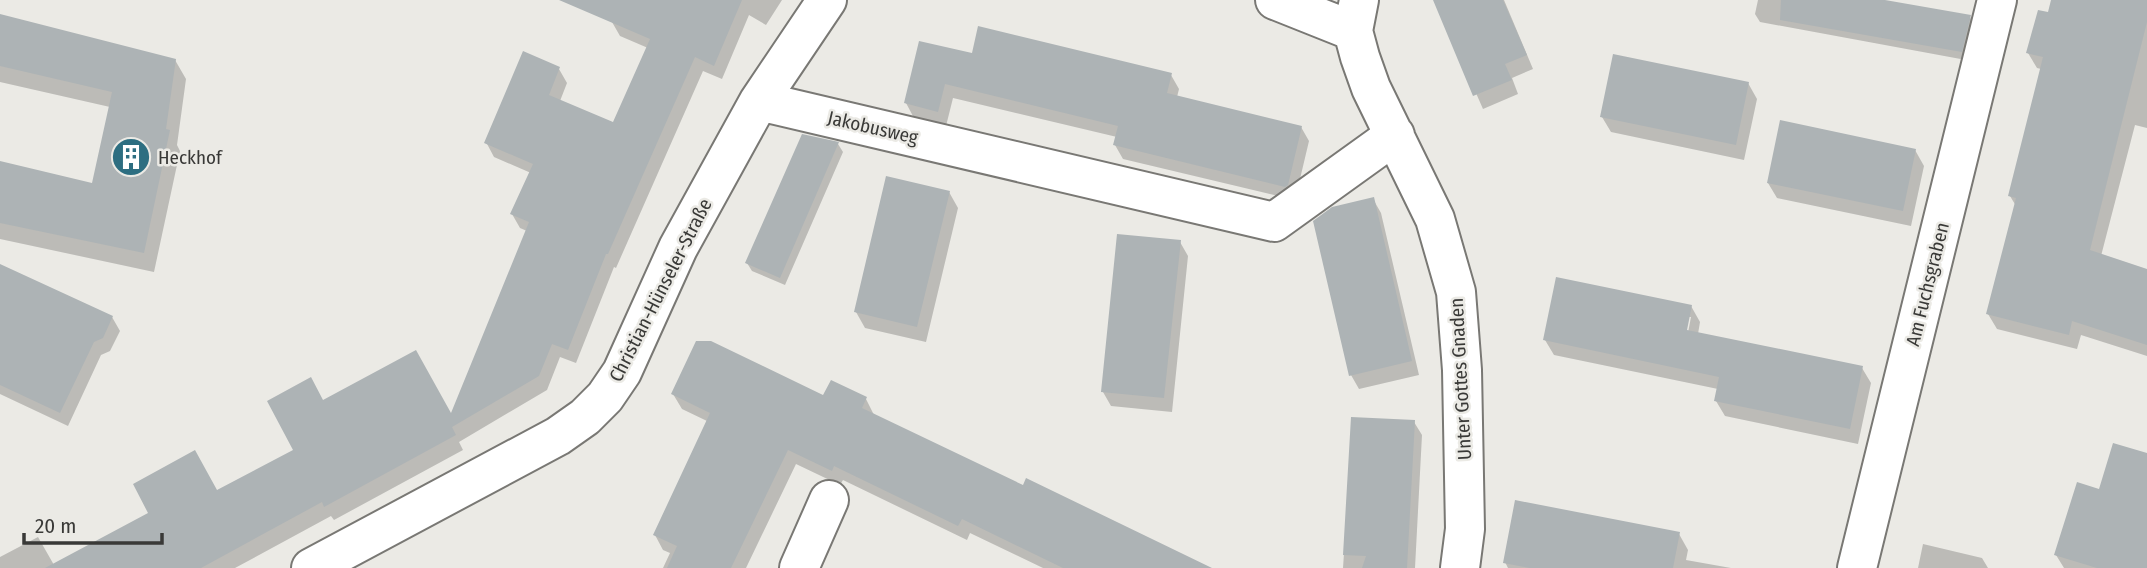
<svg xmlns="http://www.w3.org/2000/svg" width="2147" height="568" font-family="'Fira Sans Condensed',sans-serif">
	<rect width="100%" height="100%" fill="#ebeae5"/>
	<!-- shadow -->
	<path fill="#0003" fill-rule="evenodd" d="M 621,0 L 782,0 L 766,25 L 749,15 L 722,79 L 703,71 L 616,268 L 614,267 L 576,363 L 560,357 L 547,390 L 459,442 L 463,450 L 334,520 L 331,516 L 235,568 L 0,568 L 0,557 L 38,537 L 54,565 L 217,492 L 296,451 L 323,402 L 451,417 L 527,231 L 520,228 L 512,214 L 531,173 L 494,157 L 486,142 L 559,69 L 567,83 L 560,101 L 614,124 L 648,48 L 620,36 L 612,22 Z
		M 1435,0 L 1504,0 L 1533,69 L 1512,78 L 1518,94 L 1483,109 Z
		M 1758,0 L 1874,0 L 1970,17 L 1974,25 L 1966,60 L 1760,22 L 1755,14 Z
		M 2052,0 L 2147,0 L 2147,128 L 2135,125 L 2101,256 L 2147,271 L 2147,356 L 2081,335 L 2077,349 L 1997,329 L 1988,314 L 2016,206 L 2010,196 L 2041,69 L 2037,68 L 2028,53 L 2049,14 Z
		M 0,16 L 175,60 L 186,79 L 177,145 L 180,151 L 154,272 L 0,239 L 0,163 L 94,185 L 110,107 L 0,82 Z
		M 973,55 L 1171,75 L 1179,89 L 1177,97 L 1301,127 L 1309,141 L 1295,200 L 1123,159 L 1115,145 L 1117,137 L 953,98 L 946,126 L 914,118 L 906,103 Z
		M 1748,83 L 1757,99 L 1744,160 L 1611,132 L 1602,117 Z
		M 803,136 L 838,144 L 843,152 L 785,285 L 752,271 L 747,263 Z
		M 1915,150 L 1924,166 L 1911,226 L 1777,198 L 1768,183 Z
		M 949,192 L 958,208 L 926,342 L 865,328 L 856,312 Z
		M 1373,199 L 1381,213 L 1419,375 L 1359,389 L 1351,375 Z
		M 1180,242 L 1188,256 L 1172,412 L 1111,406 L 1103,392 Z
		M 0,267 L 112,317 L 120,331 L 110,351 L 101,355 L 68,426 L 0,394 Z
		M 1691,306 L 1700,322 L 1698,334 L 1862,368 L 1871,383 L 1858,444 L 1725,416 L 1716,401 L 1718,389 L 1554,355 L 1545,340 ZM 1688,317 L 1691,317 L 1687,338 L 1684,338 Z
		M 673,394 L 866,399 L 874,415 L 1187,568 L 1043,568 L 970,533 L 967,540 L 843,480 L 840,485 L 796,464 L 746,568 L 663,568 L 670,553 L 663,550 L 655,535 L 707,421 L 682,409 Z
		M 1353,418 L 1414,422 L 1422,435 L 1415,568 L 1343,568 Z
		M 2147,455 L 2147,568 L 2064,568 L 2056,555 L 2101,491 Z
		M 1679,534 L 1688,550 L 1686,560 L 1731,568 L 1508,568 L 1505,562 Z
		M 1923,544 L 1982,558 L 1988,568 L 1918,568 Z"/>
	<!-- building -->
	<path fill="#adb3b5" d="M 559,0 L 742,0 L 714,66 L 695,57 L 608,254 L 606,254 L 568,350 L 552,344 L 539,376 L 452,427 L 456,435 L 324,507 L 322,502 L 201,568 L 45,568 L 148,513 L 133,484 L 195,450 L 217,490 L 293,450 L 267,401 L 311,377 L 323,400 L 416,350 L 451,413 L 529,222 L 510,214 L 533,164 L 484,143 L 523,51 L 560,67 L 549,95 L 613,122 L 650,39 Z
		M 1433,0 L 1503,0 L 1527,55 L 1505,64 L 1512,80 L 1473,96 Z
		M 1781,0 L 1885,0 L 1971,15 L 1962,52 L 1780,20 Z
		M 2051,0 L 2147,0 L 2147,22 L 2090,250 L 2147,269 L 2147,345 L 2072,321 L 2069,335 L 1986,314 L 2016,198 L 2008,196 L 2043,57 L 2026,53 L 2038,10 L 2048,12 Z
		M 0,14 L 176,59 L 166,129 L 170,130 L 144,253 L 0,223 L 0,161 L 92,183 L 112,92 L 0,66 Z
		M 978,26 L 1172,73 L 1167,93 L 1302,126 L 1288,185 L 1285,187 L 1113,145 L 1118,126 L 945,84 L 938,112 L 904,103 L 919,41 L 972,53 Z
		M 1613,54 L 1749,82 L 1736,145 L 1600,117 Z
		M 1780,120 L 1916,149 L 1903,211 L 1767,183 Z
		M 802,134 L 839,142 L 780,278 L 745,263 Z
		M 886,176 L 950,191 L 917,327 L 854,312 Z
		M 1374,197 L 1412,361 L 1349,376 L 1313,221 L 1332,207 Z
		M 1117,234 L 1181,240 L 1164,398 L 1101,392 Z
		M 0,264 L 113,316 L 103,338 L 94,342 L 60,413 L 0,385 Z
		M 1556,277 L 1692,305 L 1687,330 L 1863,366 L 1850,429 L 1714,401 L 1719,377 L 1543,340 Z
		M 696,341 L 711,341 L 823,395 L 831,380 L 867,397 L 862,408 L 1023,485 L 1026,478 L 1212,568 L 1063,568 L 962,519 L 958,526 L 834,466 L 832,471 L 788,450 L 731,568 L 667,568 L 677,546 L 653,535 L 710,413 L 671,394 Z
		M 1351,417 L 1415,420 L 1407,568 L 1362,568 L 1366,556 L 1343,555 Z
		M 2113,443 L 2147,453 L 2147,568 L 2097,568 L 2054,555 L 2077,482 L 2099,489 Z
		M 1515,500 L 1680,532 L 1673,568 L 1530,568 L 1503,563 Z"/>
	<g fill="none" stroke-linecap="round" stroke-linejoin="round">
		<!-- minor casing -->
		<g stroke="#797874" stroke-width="42">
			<path id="minor" d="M 1275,0 L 1353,31
				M 1359,0 L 1353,31 L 1360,57 L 1371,88 L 1435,219 L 1456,292 L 1462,370 L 1465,529 L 1460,568
				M 759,101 L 1274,222 L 1395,135
				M 311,568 L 558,436 L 585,417 L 605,397 L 622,372 L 678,248 L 759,101 L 827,0
				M 799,568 L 829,500
				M 1857,568 L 1997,0"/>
		</g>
		<!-- minor -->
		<use href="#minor" stroke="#fff" stroke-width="38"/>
	</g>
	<!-- icons -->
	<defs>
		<g id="building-disc" transform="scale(2.0125)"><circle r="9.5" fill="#2d6e81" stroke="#ebeae5"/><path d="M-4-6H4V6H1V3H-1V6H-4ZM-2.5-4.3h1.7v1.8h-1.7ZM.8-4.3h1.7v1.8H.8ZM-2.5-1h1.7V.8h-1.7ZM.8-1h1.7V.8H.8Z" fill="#fff"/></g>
	</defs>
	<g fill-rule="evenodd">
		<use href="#building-disc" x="131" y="157"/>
	</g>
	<g text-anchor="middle" stroke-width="5" stroke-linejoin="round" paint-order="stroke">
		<!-- street labels -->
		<g font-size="19" fill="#393937" stroke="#ebeae5">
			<text transform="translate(873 127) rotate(13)" y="7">Jakobusweg</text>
			<text transform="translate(1927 284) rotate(-76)" y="7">Am Fuchsgraben</text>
			<text transform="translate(660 290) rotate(-63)" y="7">Christian-Hünseler-Straße</text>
			<text transform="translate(1460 379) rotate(-93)" y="7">Unter Gottes Gnaden</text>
		</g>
		<!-- poi labels -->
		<g font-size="19" fill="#393937" stroke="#ebeae5" text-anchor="start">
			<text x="158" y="164">Heckhof</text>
		</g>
	</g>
	<!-- scale -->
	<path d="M24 533v10h138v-10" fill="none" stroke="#393937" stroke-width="3.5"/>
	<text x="35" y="533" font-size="21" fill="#393937" stroke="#ebeae5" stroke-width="5" paint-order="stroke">20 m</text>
</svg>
